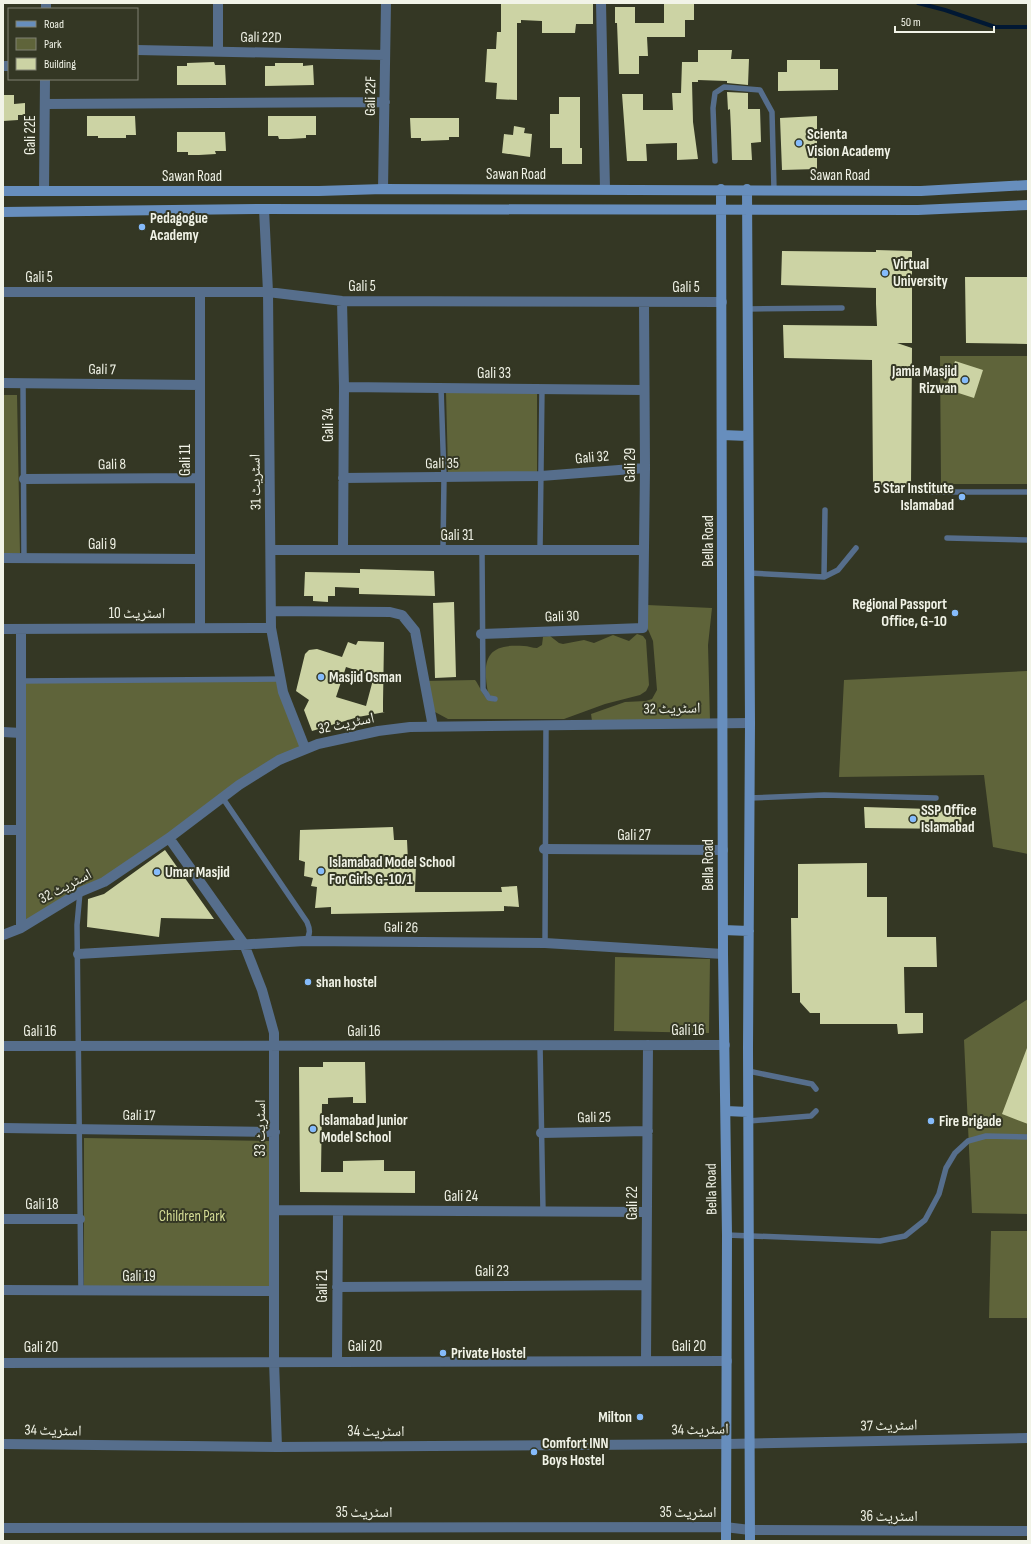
<svg xmlns="http://www.w3.org/2000/svg" width="1031" height="1544" font-family="'Sofia Sans Condensed','Noto Naskh Arabic',sans-serif">
	<rect width="100%" height="100%" fill="#343724"/>
	<!-- green -->
	<path fill="#5f643a" d="M 940,356 L 1028,356 L 1028,484 L 941,484 Z
		M 446,391 L 537,392 L 537,474 L 448,472 Z
		M 3,395 L 17,395 L 20,553 L 3,553 Z
		M 1028,551 L 1028,854 L 993,847 L 984,775 L 839,777 L 844,680 L 1027,671 Z
		M 647,605 L 712,608 L 708,645 L 710,721 L 592,721 L 591,714 L 625,702 L 646,701 L 652,699 L 657,690 L 653,641 L 647,627 Z
		M 637,634 L 643,636 L 646,640 L 649,685 L 646,691 L 640,695 L 605,704 L 564,719 L 448,719 L 435,712 L 424,681 L 475,680 C 481,687 484,703 496,701 L 488,693 C 482,660 486,643 524,646 C 528,646 532,648 537,648 L 542,645 L 543,637 L 550,636 L 559,643 L 563,644 L 584,640 L 594,643 L 613,635 L 629,641 Z
		M 280,679 L 305,748 L 279,760 L 169,838 L 21,928 L 21,681 Z
		M 615,957 L 710,959 L 709,1033 L 614,1031 Z
		M 1028,999 L 1028,1214 L 972,1213 L 964,1040 Z
		M 84,1138 L 270,1141 L 270,1291 L 84,1290 Z
		M 991,1231 L 1028,1231 L 1028,1318 L 989,1318 Z"/>
	<g fill="none" stroke-linecap="round" stroke-linejoin="round">
		<!-- stream -->
		<path stroke="#011833" stroke-width="4" d="M 918,3 L 945,10 L 995,27 L 1028,27"/>
	</g>
	<!-- building -->
	<path fill="#ccd3a4" fill-rule="evenodd" d="M 501,3 L 593,4 L 593,24 L 576,24 L 575,33 L 542,33 L 542,21 L 521,20 L 521,23 L 517,23 L 517,100 L 496,99 L 497,83 L 485,82 L 487,49 L 496,49 L 497,32 L 501,32 Z
		M 664,3 L 694,3 L 694,20 L 685,20 L 685,37 L 647,37 L 648,56 L 639,56 L 639,74 L 619,74 L 617,23 L 615,23 L 615,7 L 635,7 L 635,23 L 664,23 Z
		M 698,50 L 732,50 L 731,59 L 749,59 L 748,85 L 727,83 L 727,81 L 698,80 L 698,82 L 692,82 L 693,122 L 698,159 L 677,160 L 677,143 L 646,144 L 647,161 L 627,161 L 622,94 L 643,94 L 643,110 L 673,110 L 672,93 L 681,93 L 682,62 L 698,62 Z
		M 787,60 L 820,60 L 820,69 L 838,69 L 838,90 L 778,91 L 778,72 L 787,72 Z
		M 214,62 L 215,65 L 225,65 L 226,85 L 177,85 L 177,66 L 187,66 L 187,63 Z
		M 275,63 L 303,63 L 303,66 L 313,65 L 314,85 L 265,86 L 265,66 L 275,66 Z
		M 727,92 L 748,93 L 748,109 L 760,109 L 761,142 L 751,143 L 752,160 L 732,160 L 731,130 L 730,109 L 728,110 Z
		M 3,95 L 14,95 L 14,104 L 25,103 L 25,115 L 18,115 L 18,120 L 3,121 Z
		M 559,97 L 580,97 L 580,148 L 582,148 L 582,164 L 562,164 L 562,148 L 550,148 L 550,114 L 559,114 Z
		M 87,116 L 135,116 L 136,135 L 126,135 L 126,138 L 98,138 L 98,136 L 87,136 Z
		M 268,116 L 316,116 L 316,135 L 306,135 L 306,138 L 289,139 L 279,139 L 278,136 L 268,136 Z
		M 817,116 L 817,169 L 782,170 L 780,118 Z
		M 410,118 L 459,118 L 459,137 L 449,137 L 449,140 L 421,141 L 421,138 L 411,138 Z
		M 514,126 L 525,128 L 524,133 L 532,134 L 530,157 L 502,153 L 504,134 L 513,135 Z
		M 177,132 L 225,132 L 226,151 L 215,151 L 216,154 L 199,155 L 188,155 L 188,152 L 177,152 Z
		M 876,250 L 912,251 L 912,343 L 897,343 L 912,348 L 911,485 L 873,485 L 872,360 L 784,358 L 783,325 L 877,326 L 876,304 L 876,288 L 781,285 L 782,251 L 876,252 Z
		M 965,277 L 1028,277 L 1028,344 L 966,343 Z
		M 955,361 L 983,370 L 974,398 L 946,389 Z
		M 360,569 L 434,571 L 435,596 L 359,594 L 359,588 L 335,587 L 335,596 L 328,596 L 328,602 L 313,601 L 313,596 L 304,596 L 305,572 L 360,573 Z
		M 454,602 L 456,677 L 435,678 L 433,603 Z
		M 358,641 L 384,642 L 383,702 L 383,712 L 385,712 L 358,717 L 312,731 L 304,710 L 309,700 L 296,691 L 305,654 L 309,650 L 317,649 L 342,657 L 348,642 L 356,645 ZM 346,667 L 374,676 L 366,706 L 336,697 Z
		M 864,807 L 962,810 L 961,829 L 865,828 Z
		M 393,827 L 394,840 L 407,840 L 408,861 L 416,862 L 415,892 L 502,892 L 501,887 L 517,886 L 519,907 L 504,906 L 504,911 L 331,914 L 331,907 L 315,908 L 317,887 L 311,886 L 313,878 L 304,876 L 305,862 L 299,860 L 300,830 Z
		M 165,850 L 214,919 L 161,918 L 159,937 L 87,927 L 88,899 L 104,894 Z
		M 867,863 L 867,897 L 887,897 L 887,937 L 936,937 L 937,967 L 904,967 L 905,1013 L 923,1013 L 923,1033 L 898,1034 L 897,1024 L 820,1024 L 820,1013 L 810,1013 L 800,1002 L 800,993 L 792,993 L 791,918 L 798,918 L 798,864 Z
		M 1027,1048 L 1028,1048 L 1028,1124 L 1002,1114 Z
		M 323,1062 L 365,1062 L 366,1103 L 353,1103 L 353,1097 L 328,1098 L 328,1104 L 322,1104 L 321,1172 L 343,1172 L 343,1161 L 384,1160 L 384,1171 L 415,1171 L 415,1193 L 300,1192 L 299,1067 L 323,1067 Z"/>
	<g fill="none" stroke-linecap="round" stroke-linejoin="round">
		<!-- lane -->
		<path stroke="#566e8c" stroke-width="5.5" d="M 715,161 L 713,108 L 715,93 L 724,87 L 760,90 L 772,112 L 774,190
			M 747,309 L 842,308
			M 23,383 L 24,558
			M 441,388 L 444,478 L 443,550
			M 932,492 L 1028,492
			M 947,538 L 1028,540
			M 482,550 L 483,689 L 489,698 L 495,699
			M 540,550 L 542,388
			M 749,573 L 824,577 L 838,570 L 856,548
			M 824,577 L 825,510
			M 21,681 L 280,679
			M 222,797 L 307,922 C 310,929 311,935 305,941
			M 749,798 L 824,795 L 936,798
			M 80,892 L 77,925 L 81,1291
			M 545,943 L 546,725
			M 540,1045 L 543,1211
			M 748,1071 L 812,1084 L 816,1089
			M 749,1121 L 811,1116 L 816,1111
			M 727,1235 L 880,1241 L 905,1236 L 925,1220 L 939,1194 L 946,1168 L 955,1153 L 968,1141 L 986,1136 L 1028,1137"/>
		<!-- street -->
		<path stroke="#566e8c" stroke-width="10" d="M 601,3 L 605,189
			M 46,9 L 46,3
			M 137,50 L 385,55
			M 218,51 L 218,3
			M 3,66 L 9,66
			M 45,104 L 385,102
			M 383,189 L 386,3
			M 44,191 L 45,79
			M 264,209 L 268,292 L 271,628 L 283,692 L 305,748
			M 3,292 L 268,292 L 342,301 L 722,302
			M 200,292 L 200,628
			M 342,301 L 344,387 L 343,550
			M 3,383 L 200,385
			M 344,387 L 644,390
			M 343,478 L 541,476 L 645,468
			M 24,479 L 200,478
			M 271,550 L 643,550
			M 3,558 L 200,559
			M 271,611 L 390,612 L 402,615 L 415,631 L 433,727
			M 3,629 L 271,628
			M 21,629 L 21,928
			M 481,634 L 643,628 L 645,468 L 644,302
			M 3,732 L 21,733
			M 3,830 L 21,830
			M 169,838 L 244,944 L 262,990 L 274,1033 L 274,1361 L 277,1447
			M 544,849 L 723,850
			M 3,935 L 21,928 L 80,892 L 104,882 L 169,838 L 239,785 L 279,760 L 318,744 L 378,731 L 410,727 L 750,723
			M 78,954 L 305,941 L 545,943 L 723,954
			M 3,1046 L 725,1045
			M 3,1128 L 275,1132
			M 541,1133 L 648,1131
			M 275,1210 L 647,1212
			M 3,1219 L 80,1219
			M 337,1287 L 646,1285
			M 3,1290 L 274,1291
			M 337,1361 L 338,1211
			M 646,1361 L 648,1045
			M 3,1363 L 727,1361
			M 3,1444 L 277,1447 L 727,1444 L 1028,1438
			M 3,1528 L 725,1527 L 750,1530 L 1028,1531"/>
		<!-- secondary -->
		<path stroke="#678ebd" stroke-width="10" d="M 721,189 L 723,954 L 727,1235 L 726,1541
			M 747,189 L 750,723 L 748,1048 L 750,1541
			M 3,191 L 319,191 L 383,189 L 921,191 L 1028,185
			M 3,212 L 264,209 L 918,210 L 1028,205
			M 722,435 L 748,436
			M 723,930 L 749,931
			M 726,1111 L 748,1112"/>
	</g>
	<!-- markers -->
	<g fill="#85bbfb" stroke="#343724" stroke-width="1.5">
		<circle cx="799" cy="143" r="4"/>
		<circle cx="142" cy="227" r="4"/>
		<circle cx="885" cy="273" r="4"/>
		<circle cx="965" cy="380" r="4"/>
		<circle cx="962" cy="497" r="4"/>
		<circle cx="955" cy="613" r="4"/>
		<circle cx="321" cy="677" r="4"/>
		<circle cx="913" cy="819" r="4"/>
		<circle cx="321" cy="871" r="4"/>
		<circle cx="157" cy="872" r="4"/>
		<circle cx="308" cy="982" r="4"/>
		<circle cx="931" cy="1121" r="4"/>
		<circle cx="313" cy="1129" r="4"/>
		<circle cx="443" cy="1353" r="4"/>
		<circle cx="640" cy="1417" r="4"/>
		<circle cx="534" cy="1452" r="4"/>
	</g>
	<g text-anchor="middle" stroke-width="4" stroke-linejoin="round" paint-order="stroke">
		<!-- street labels -->
		<g font-size="15" fill="#f1f3e7" stroke="#343724">
			<text transform="translate(261 37) rotate(1)" y="5">Gali 22D</text>
			<text transform="translate(370 96) rotate(-89)" y="5">Gali 22F</text>
			<text transform="translate(30 135) rotate(-90)" y="5">Gali 22E</text>
			<text x="516" y="179">Sawan Road</text>
			<text x="840" y="180">Sawan Road</text>
			<text x="192" y="181">Sawan Road</text>
			<text x="39" y="282">Gali 5</text>
			<text x="362" y="291">Gali 5</text>
			<text x="686" y="292">Gali 5</text>
			<text transform="translate(102 369) rotate(1)" y="5">Gali 7</text>
			<text x="494" y="378">Gali 33</text>
			<text transform="translate(328 425) rotate(-90)" y="5">Gali 34</text>
			<text transform="translate(592 457) rotate(-5)" y="5">Gali 32</text>
			<text transform="translate(185 460) rotate(-90)" y="5">Gali 11</text>
			<text transform="translate(442 463) rotate(-1)" y="5">Gali 35</text>
			<text transform="translate(112 464) rotate(-1)" y="5">Gali 8</text>
			<text transform="translate(630 465) rotate(-90)" y="5">Gali 29</text>
			<text transform="translate(255 482) rotate(-91)" y="5">اسٹریٹ 31</text>
			<text x="457" y="540">Gali 31</text>
			<text transform="translate(708 541) rotate(-90)" y="5">Bella Road</text>
			<text x="102" y="549">Gali 9</text>
			<text x="137" y="618">اسٹریٹ 10</text>
			<text transform="translate(562 616) rotate(-2)" y="5">Gali 30</text>
			<text transform="translate(672 708) rotate(-1)" y="5">اسٹریٹ 32</text>
			<text transform="translate(346 723) rotate(-12)" y="5">اسٹریٹ 32</text>
			<text x="634" y="840">Gali 27</text>
			<text transform="translate(708 865) rotate(-90)" y="5">Bella Road</text>
			<text transform="translate(65 886) rotate(-28)" y="5">اسٹریٹ 32</text>
			<text transform="translate(401 927) rotate(1)" y="5">Gali 26</text>
			<text x="688" y="1035">Gali 16</text>
			<text x="40" y="1036">Gali 16</text>
			<text x="364" y="1036">Gali 16</text>
			<text transform="translate(139 1115) rotate(1)" y="5">Gali 17</text>
			<text transform="translate(594 1117) rotate(-1)" y="5">Gali 25</text>
			<text transform="translate(260 1128) rotate(-90)" y="5">اسٹریٹ 33</text>
			<text transform="translate(711 1189) rotate(-91)" y="5">Bella Road</text>
			<text x="461" y="1201">Gali 24</text>
			<text transform="translate(632 1203) rotate(-90)" y="5">Gali 22</text>
			<text x="42" y="1209">Gali 18</text>
			<text x="492" y="1276">Gali 23</text>
			<text x="139" y="1281">Gali 19</text>
			<text transform="translate(322 1286) rotate(-90)" y="5">Gali 21</text>
			<text x="365" y="1351">Gali 20</text>
			<text x="689" y="1351">Gali 20</text>
			<text x="41" y="1352">Gali 20</text>
			<text transform="translate(889 1425) rotate(-1)" y="5">اسٹریٹ 37</text>
			<text transform="translate(700 1429) rotate(-1)" y="5">اسٹریٹ 34</text>
			<text transform="translate(53 1430) rotate(1)" y="5">اسٹریٹ 34</text>
			<text x="376" y="1436">اسٹریٹ 34</text>
			<text x="364" y="1517">اسٹریٹ 35</text>
			<text x="688" y="1517">اسٹریٹ 35</text>
			<text x="889" y="1521">اسٹریٹ 36</text>
		</g>
		<!-- poi labels -->
		<g font-size="15" font-weight="bold" fill="#f1f3e7" stroke="#343724" text-anchor="start">
			<text x="807" y="139">Scienta<tspan x="807" dy="17">Vision Academy</tspan></text>
			<text x="150" y="223">Pedagogue<tspan x="150" dy="17">Academy</tspan></text>
			<text x="893" y="269">Virtual<tspan x="893" dy="17">University</tspan></text>
			<text x="957" y="376" text-anchor="end">Jamia Masjid<tspan x="957" dy="17">Rizwan</tspan></text>
			<text x="954" y="493" text-anchor="end">5 Star Institute<tspan x="954" dy="17">Islamabad</tspan></text>
			<text x="947" y="609" text-anchor="end">Regional Passport<tspan x="947" dy="17">Office, G-10</tspan></text>
			<text x="329" y="682">Masjid Osman</text>
			<text x="921" y="815">SSP Office<tspan x="921" dy="17">Islamabad</tspan></text>
			<text x="329" y="867">Islamabad Model School<tspan x="329" dy="17">For Girls G-10/1</tspan></text>
			<text x="165" y="877">Umar Masjid</text>
			<text x="316" y="987">shan hostel</text>
			<text x="321" y="1125">Islamabad Junior<tspan x="321" dy="17">Model School</tspan></text>
			<text x="939" y="1126">Fire Brigade</text>
			<text x="451" y="1358">Private Hostel</text>
			<text x="632" y="1422" text-anchor="end">Milton</text>
			<text x="542" y="1448">Comfort INN<tspan x="542" dy="17">Boys Hostel</tspan></text>
		</g>
		<!-- park labels -->
		<g font-size="15" fill="#d4dc95" stroke="#343724">
			<text x="192" y="1221">Children Park</text>
		</g>
	</g>
	<!-- border -->
	<rect width="1031" height="1544" fill="none" stroke="#f1f3e7" stroke-width="8"/>
	<!-- legend -->
	<rect x="8" y="8" width="130" height="72" fill="#343724" stroke="#808272"/>
	<rect x="16" y="21" width="20" height="6" fill="#678ebd" stroke="#808272"/>
	<text x="44" y="28" font-size="12" fill="#f1f3e7">Road</text>
	<rect x="16" y="38" width="20" height="12" fill="#5f643a" stroke="#808272"/>
	<text x="44" y="48" font-size="12" fill="#f1f3e7">Park</text>
	<rect x="16" y="58" width="20" height="12" fill="#ccd3a4" stroke="#808272"/>
	<text x="44" y="68" font-size="12" fill="#f1f3e7">Building</text>
	<!-- scale -->
	<path d="M895 26v6h99v-6" fill="none" stroke="#f1f3e7" stroke-width="2"/>
	<text x="901" y="26" font-size="12" fill="#f1f3e7" stroke="#343724" stroke-width="3" paint-order="stroke">50 m</text>
</svg>
